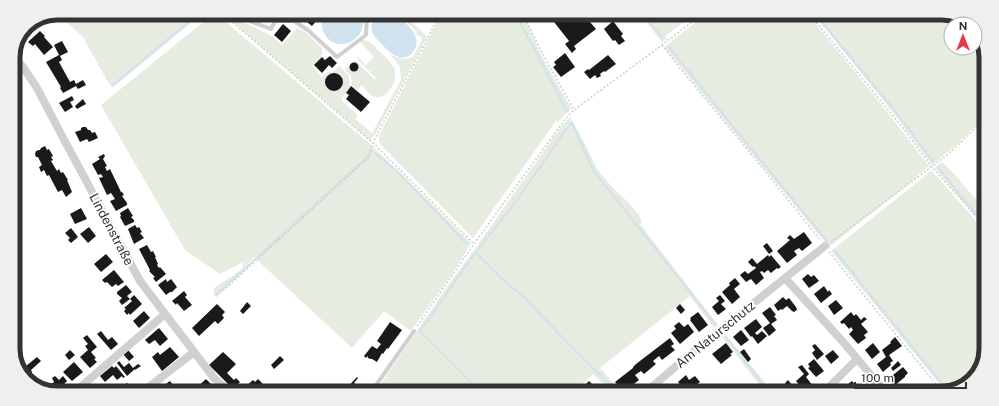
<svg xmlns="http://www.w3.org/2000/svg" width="999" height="406" font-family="'Public Sans',sans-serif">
	<rect width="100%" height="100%" fill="#fff"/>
	<!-- green -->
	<path fill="#e6ecdf" d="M 56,13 L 57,13 L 202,14 L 112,88 L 108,82 L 83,37 Z
		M 398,14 L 404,14 L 427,37 L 375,135 L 370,140 L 234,23 L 237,19 L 270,35 L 282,45 L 293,33 L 297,28 L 305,32 L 322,48 L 322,54 L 321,56 L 322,57 L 312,66 L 322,77 L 329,71 L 332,73 L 339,66 L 349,76 L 350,87 L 341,100 L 358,115 L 355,119 L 372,133 L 401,80 L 400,67 L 390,54 C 398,59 404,60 413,57 L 422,40 L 421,36 L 418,36 L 415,30 Z
		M 441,14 L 523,15 L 546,64 L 571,108 L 569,111 L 558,122 L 556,121 L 473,238 L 380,144 L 379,136 Z
		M 212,15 L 216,15 L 220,17 L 371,145 L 427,199 L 471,243 C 454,274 431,302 411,331 L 384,311 L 352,348 L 254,257 L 216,298 L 213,291 L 214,288 L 241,270 L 244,262 L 220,274 L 185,250 L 101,105 Z
		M 641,15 L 694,15 L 665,36 L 667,39 L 662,42 Z
		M 705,15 L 809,16 L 881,104 L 929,166 L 907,185 L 829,247 L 664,47 Z
		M 815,16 L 959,16 L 969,24 L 951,24 L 951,48 L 975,48 L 975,29 L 977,30 L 986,54 L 985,117 L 956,145 L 932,165 L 895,115 Z
		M 362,40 L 368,41 L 371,43 C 378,50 390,60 394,68 C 399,78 388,100 376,97 C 370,96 366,90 362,85 L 357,90 L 352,86 L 351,76 L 345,70 L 355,60 L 374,79 L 376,78 L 357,59 L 358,57 L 366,65 L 374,57 L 360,42 Z
		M 570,117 L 582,138 L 597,169 L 613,188 L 630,204 L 639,215 L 642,222 L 640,224 L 718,325 L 714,328 L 690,296 L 600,368 L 622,392 L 611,392 L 593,374 L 573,392 L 376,391 L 449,284 L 472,253 L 560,128 Z
		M 942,162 L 956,176 L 972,195 L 978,200 L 984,204 L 984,227 L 935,168 Z
		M 931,170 L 984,230 L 983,366 L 967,386 L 946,392 L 831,251 L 924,177 Z
		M 725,334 L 773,392 L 765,392 L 722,337 Z"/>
	<!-- water -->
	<path fill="#cfe2ee" d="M 323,14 L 361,14 C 371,40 336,56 324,33 C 321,26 321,20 323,14 Z
		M 379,14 L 396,14 C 401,19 412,28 415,35 C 421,47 409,63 396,56 C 389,53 381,43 375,37 C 369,29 371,20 379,14 Z"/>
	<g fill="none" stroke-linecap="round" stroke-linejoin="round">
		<!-- stream -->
		<path stroke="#cfe2ee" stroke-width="2" d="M 516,15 L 567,111
			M 644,15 L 662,38
			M 817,16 L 896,112 L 933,162
			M 669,47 L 735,129 L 827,241
			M 113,85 L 198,14
			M 375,153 L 399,173 L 467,244
			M 938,168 L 984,223
			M 835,251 L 948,391
			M 476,253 L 502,279 L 526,299 L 561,336 L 617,392
			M 216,295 L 368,156 L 370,150
			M 726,337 L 769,392
			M 480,391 L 420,331 L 475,253 L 517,200 L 565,131 L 572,123 L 593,170 L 716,325"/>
	</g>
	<!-- building -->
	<path fill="#1a1a1a" d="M 313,15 L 318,19 L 312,26 L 307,22 Z
		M 563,15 L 584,15 L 596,29 L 574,46 L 576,49 L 572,53 L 565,44 L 569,41 L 554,22 Z
		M 613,21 L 623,34 L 621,36 L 625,41 L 619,45 L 615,40 L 613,41 L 604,29 Z
		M 283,24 L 291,31 L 282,42 L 274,35 Z
		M 40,31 L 45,36 L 44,37 L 53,47 L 44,55 L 35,44 L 33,46 L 28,42 Z
		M 62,41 L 68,52 L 60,56 L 62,60 L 59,62 L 70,82 L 74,80 L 76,84 L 83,80 L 86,85 L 78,89 L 76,86 L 63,93 L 60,88 L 61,87 L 46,62 L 59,55 L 54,45 Z
		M 565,53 L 575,67 L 561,77 L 553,67 L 556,65 L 554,62 Z
		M 608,55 L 616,64 L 605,72 L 604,71 L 600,74 L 601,76 L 597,78 L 595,75 L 590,79 L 584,72 L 588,69 L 589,70 Z
		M 330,56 L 337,63 L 332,68 L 329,65 L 322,73 L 314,65 L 322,57 L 325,60 Z
		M349.5 67a4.5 4.5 0 1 1 9 0a4.5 4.5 0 1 1-9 0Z
		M325 82a9 9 0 1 1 18 0a9 9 0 1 1-18 0Z
		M 351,86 L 370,102 L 361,112 L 346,99 L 349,95 L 346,93 Z
		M 72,96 L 74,100 L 70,102 L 73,107 L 65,112 L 59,103 Z
		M 83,99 L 86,104 L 77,109 L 75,106 Z
		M 83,127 L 86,127 L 88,130 L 90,130 L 92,133 L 95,132 L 98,138 L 89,142 L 87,139 L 80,142 L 75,132 L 81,130 L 81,128 Z
		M 45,146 L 47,150 L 49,149 L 53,156 L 51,157 L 53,160 L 51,161 L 57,171 L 59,169 L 61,173 L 63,172 L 68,180 L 67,180 L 72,192 L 66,197 L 62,190 L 58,192 L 49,175 L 47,176 L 44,170 L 41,172 L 39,167 L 42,165 L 38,157 L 36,157 L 35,154 L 36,151 L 39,150 L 40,150 L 41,148 Z
		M 104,154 L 105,156 L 103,159 L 107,166 L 105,167 L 107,171 L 110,169 L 121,192 L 122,192 L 124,195 L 122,196 L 127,203 L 127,205 L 116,211 L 110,201 L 115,199 L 111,193 L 107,195 L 99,178 L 103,177 L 101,174 L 98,175 L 92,164 L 100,159 L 98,157 Z
		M 81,208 L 87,219 L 75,224 L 70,214 Z
		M 128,208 L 133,216 L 131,217 L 134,220 L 134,222 L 125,226 L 120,217 L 121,216 L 120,213 Z
		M 135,225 L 137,228 L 139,227 L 142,232 L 140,233 L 144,238 L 134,244 L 128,229 Z
		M 89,227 L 96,236 L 88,243 L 80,234 Z
		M 71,228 L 78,237 L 71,243 L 68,240 L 70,238 L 65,233 Z
		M 804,232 L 812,243 L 802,251 L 799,248 L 794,251 L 797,255 L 787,263 L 777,251 L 790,240 L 787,238 L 790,235 L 794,239 Z
		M 767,243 L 773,251 L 769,254 L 763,246 Z
		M 147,245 L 151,252 L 153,251 L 156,257 L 155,257 L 158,264 L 157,265 L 159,268 L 160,267 L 166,274 L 156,282 L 153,278 L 155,277 L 149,271 L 150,270 L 139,249 Z
		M 106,254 L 113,262 L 101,272 L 94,264 Z
		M 768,255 L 769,257 L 771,255 L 781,267 L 778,269 L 777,268 L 771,273 L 768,270 L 764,273 L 762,271 L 760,272 L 764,278 L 756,285 L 751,279 L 746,282 L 740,275 L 745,271 L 748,274 L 756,268 L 754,266 L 753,267 L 748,262 L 752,258 L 757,264 Z
		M 114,270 L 124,282 L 118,286 L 116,284 L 112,287 L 107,282 L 105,283 L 102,280 Z
		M 808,274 L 811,277 L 814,275 L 819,281 L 809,288 L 802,279 Z
		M 735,278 L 740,284 L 734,289 L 740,297 L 732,304 L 722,292 L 730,285 L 729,283 Z
		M 166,279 L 167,282 L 171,279 L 177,287 L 172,292 L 170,292 L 166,295 L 158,285 Z
		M 126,285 L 132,292 L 127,296 L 130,299 L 134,295 L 142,304 L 130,315 L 129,313 L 127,315 L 124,311 L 126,309 L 124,308 L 132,301 L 130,299 L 122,305 L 119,301 L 122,298 L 117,294 L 117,292 Z
		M 824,286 L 828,292 L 829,290 L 832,294 L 821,303 L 814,294 Z
		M 184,291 L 187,295 L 185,297 L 192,305 L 184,311 L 177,303 L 176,305 L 172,301 Z
		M 720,295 L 725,301 L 721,304 L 726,309 L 718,315 L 712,307 L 719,301 L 716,298 Z
		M 783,297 L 786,300 L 789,298 L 796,307 L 797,310 L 794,312 L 792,311 L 787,306 L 782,310 L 781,309 L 778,311 L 774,305 Z
		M 836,300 L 843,308 L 834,315 L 828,306 Z
		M 247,302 L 251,306 L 243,314 L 240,311 Z
		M 217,304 L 225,312 L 222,315 L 224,318 L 218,324 L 215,321 L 199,336 L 192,328 Z
		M 680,304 L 685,310 L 681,314 L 676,308 Z
		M 770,307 L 776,315 L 774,316 L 777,320 L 771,324 L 776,330 L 769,336 L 763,328 L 770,323 L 762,313 Z
		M 144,311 L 150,318 L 139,328 L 133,321 Z
		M 698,312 L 708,325 L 699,332 L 690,320 L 691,319 L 690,318 Z
		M 851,312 L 854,316 L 856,314 L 861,320 L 864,317 L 867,319 L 861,324 L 868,332 L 864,335 L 866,338 L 858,344 L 849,334 L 853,330 L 851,327 L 849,329 L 844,323 L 842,324 L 840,322 Z
		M 756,319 L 762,327 L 755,333 L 757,335 L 762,331 L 767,336 L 758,344 L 752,336 L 751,337 L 744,328 Z
		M 390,322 L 402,330 L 388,349 L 387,348 L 383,354 L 382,353 L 377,362 L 372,359 L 371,359 L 368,358 L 368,356 L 366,358 L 364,356 L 372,346 L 377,349 L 381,344 L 377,341 Z
		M 679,322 L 684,327 L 688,324 L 694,332 L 680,344 L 671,333 L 676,329 L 674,326 Z
		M 159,328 L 168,339 L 160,346 L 155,340 L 149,344 L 145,340 Z
		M 741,330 L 749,340 L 741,346 L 733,337 Z
		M 101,331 L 108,340 L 112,337 L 118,344 L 111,350 L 97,334 Z
		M 87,335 L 97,347 L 91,352 L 96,358 L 94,359 L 97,362 L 90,368 L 80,357 L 88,350 L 85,346 L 88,344 L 83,338 Z
		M 895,337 L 902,346 L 889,355 L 893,361 L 890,363 L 891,365 L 883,372 L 877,364 L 886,357 L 882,350 L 891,343 L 890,342 Z
		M 670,338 L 674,344 L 671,346 L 675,350 L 662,360 L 659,356 L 653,361 L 656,364 L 644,374 L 641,371 L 635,375 L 639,380 L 626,390 L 623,386 L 620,388 L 615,382 L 633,368 L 633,367 L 636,364 Z
		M 726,343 L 733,352 L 730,354 L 732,355 L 721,364 L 712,354 Z
		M 873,343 L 880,352 L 872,359 L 865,350 Z
		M 815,344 L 824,354 L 817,360 L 812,353 L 815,350 L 812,346 Z
		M 170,347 L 179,357 L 162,371 L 152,357 L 158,352 L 160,355 Z
		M 744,349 L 751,359 L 748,362 L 740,352 Z
		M 70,350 L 75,355 L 69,360 L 65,355 Z
		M 128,350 L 134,357 L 129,361 L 123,354 Z
		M 833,350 L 839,357 L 831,364 L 825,356 Z
		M 223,352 L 236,364 L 227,373 L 234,380 L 236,378 L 240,382 L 233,389 L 209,365 Z
		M 280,356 L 284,360 L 274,369 L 271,365 Z
		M 37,357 L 41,361 L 31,370 L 32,372 L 25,378 L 22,376 L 20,371 Z
		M 814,359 L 824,371 L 816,377 L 808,368 L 810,367 L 808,364 Z
		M 119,361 L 124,367 L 129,363 L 133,368 L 138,364 L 141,366 L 135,370 L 135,369 L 127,376 L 117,363 Z
		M 898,361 L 901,365 L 893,371 L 891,368 Z
		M 74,362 L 83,372 L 72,381 L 63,372 Z
		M 802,365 L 809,374 L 806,377 L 813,386 L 805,392 L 796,381 L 804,374 L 798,367 Z
		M 112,366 L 114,368 L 116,366 L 125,377 L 123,378 L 122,376 L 117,380 L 113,375 L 105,382 L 100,376 Z
		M 903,367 L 908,373 L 905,376 L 905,377 L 894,386 L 888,379 Z
		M 686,375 L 689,380 L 695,376 L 700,382 L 686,392 L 678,382 Z
		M 55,376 L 59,380 L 63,376 L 67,381 L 60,388 L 62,390 L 49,390 L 47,388 L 54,382 L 52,378 Z
		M 357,377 L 358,378 L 354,383 L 363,390 L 362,391 L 344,391 Z
		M 206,379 L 217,390 L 205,390 L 203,389 L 201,390 L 194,390 Z
		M 258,379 L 266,387 L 262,391 L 246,391 L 248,389 L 245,387 L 253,380 L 255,382 Z
		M 788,380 L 793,386 L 790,389 L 793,392 L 786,392 L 790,389 L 785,383 Z
		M 170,381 L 175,388 L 172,390 L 163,390 L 165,389 L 163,386 Z
		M 589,381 L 594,386 L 589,391 L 584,386 Z
		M 852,381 L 859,390 L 855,393 L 847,393 L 843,388 Z
		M 127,383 L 132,388 L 130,390 L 119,390 Z"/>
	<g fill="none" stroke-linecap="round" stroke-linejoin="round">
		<!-- path -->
		<path stroke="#cdcdcd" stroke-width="1.5" stroke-dasharray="2 2" stroke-linecap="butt" d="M 523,15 L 546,60 L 574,110
			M 811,16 L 903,128 L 932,167 L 967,206 L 984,227
			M 230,20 L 373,143 L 474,244
			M 662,45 L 679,67 L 752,155 L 821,241
			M 831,242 L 946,156 L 985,119
			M 829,252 L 943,393
			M 223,291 L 370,156 L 373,143 L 440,14
			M 417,326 L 474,244 L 566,118 L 574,110 L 662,45 L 701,15"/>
		<!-- service -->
		<path stroke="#d0d0d0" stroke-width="4" d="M 231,14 L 271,29 L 275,21
			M 265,14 L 275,21 L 294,21 L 309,31 L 337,57 L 366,35 L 367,14
			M 13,252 C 23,261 20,263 13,272
			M 372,391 L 414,331"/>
		<!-- minor -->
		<path stroke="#d0d0d0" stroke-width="8" d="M 13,56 L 23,67 L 37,88 L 61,134 L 140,281 L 214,378 L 227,390
			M 785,278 L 825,246
			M 77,390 L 165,314
			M 145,390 L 194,352
			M 646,392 L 689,355 L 785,278 L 844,343 L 886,393
			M 823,393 L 857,359"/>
	</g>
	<g text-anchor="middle" stroke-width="4" stroke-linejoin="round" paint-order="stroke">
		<!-- street labels -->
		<g font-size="13" fill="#333" stroke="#fff">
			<text transform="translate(112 229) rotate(62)" y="5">Lindenstraße</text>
			<text transform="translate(715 334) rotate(-39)" y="5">Am Naturschutz</text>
		</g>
	</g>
	<!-- crop -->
	<path d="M0 0H999V406H0ZM57 20H942A37 37 0 0 1 979 57V349A37 37 0 0 1 942 386H57A37 37 0 0 1 20 349V57A37 37 0 0 1 57 20Z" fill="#efefef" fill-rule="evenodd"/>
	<path fill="none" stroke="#333" stroke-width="5" d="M57 20H942A37 37 0 0 1 979 57V349A37 37 0 0 1 942 386H57A37 37 0 0 1 20 349V57A37 37 0 0 1 57 20Z"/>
	<!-- north arrow -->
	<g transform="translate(963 36)"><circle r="19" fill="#ffffff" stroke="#adadad"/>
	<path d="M0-3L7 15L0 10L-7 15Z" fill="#e63946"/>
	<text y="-6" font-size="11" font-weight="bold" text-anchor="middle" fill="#333333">N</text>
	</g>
	<!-- scale -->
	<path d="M855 382v6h111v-6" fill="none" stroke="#333333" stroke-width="2"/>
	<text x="861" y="382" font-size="12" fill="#333333" stroke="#ffffff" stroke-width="3" paint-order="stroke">100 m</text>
</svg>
